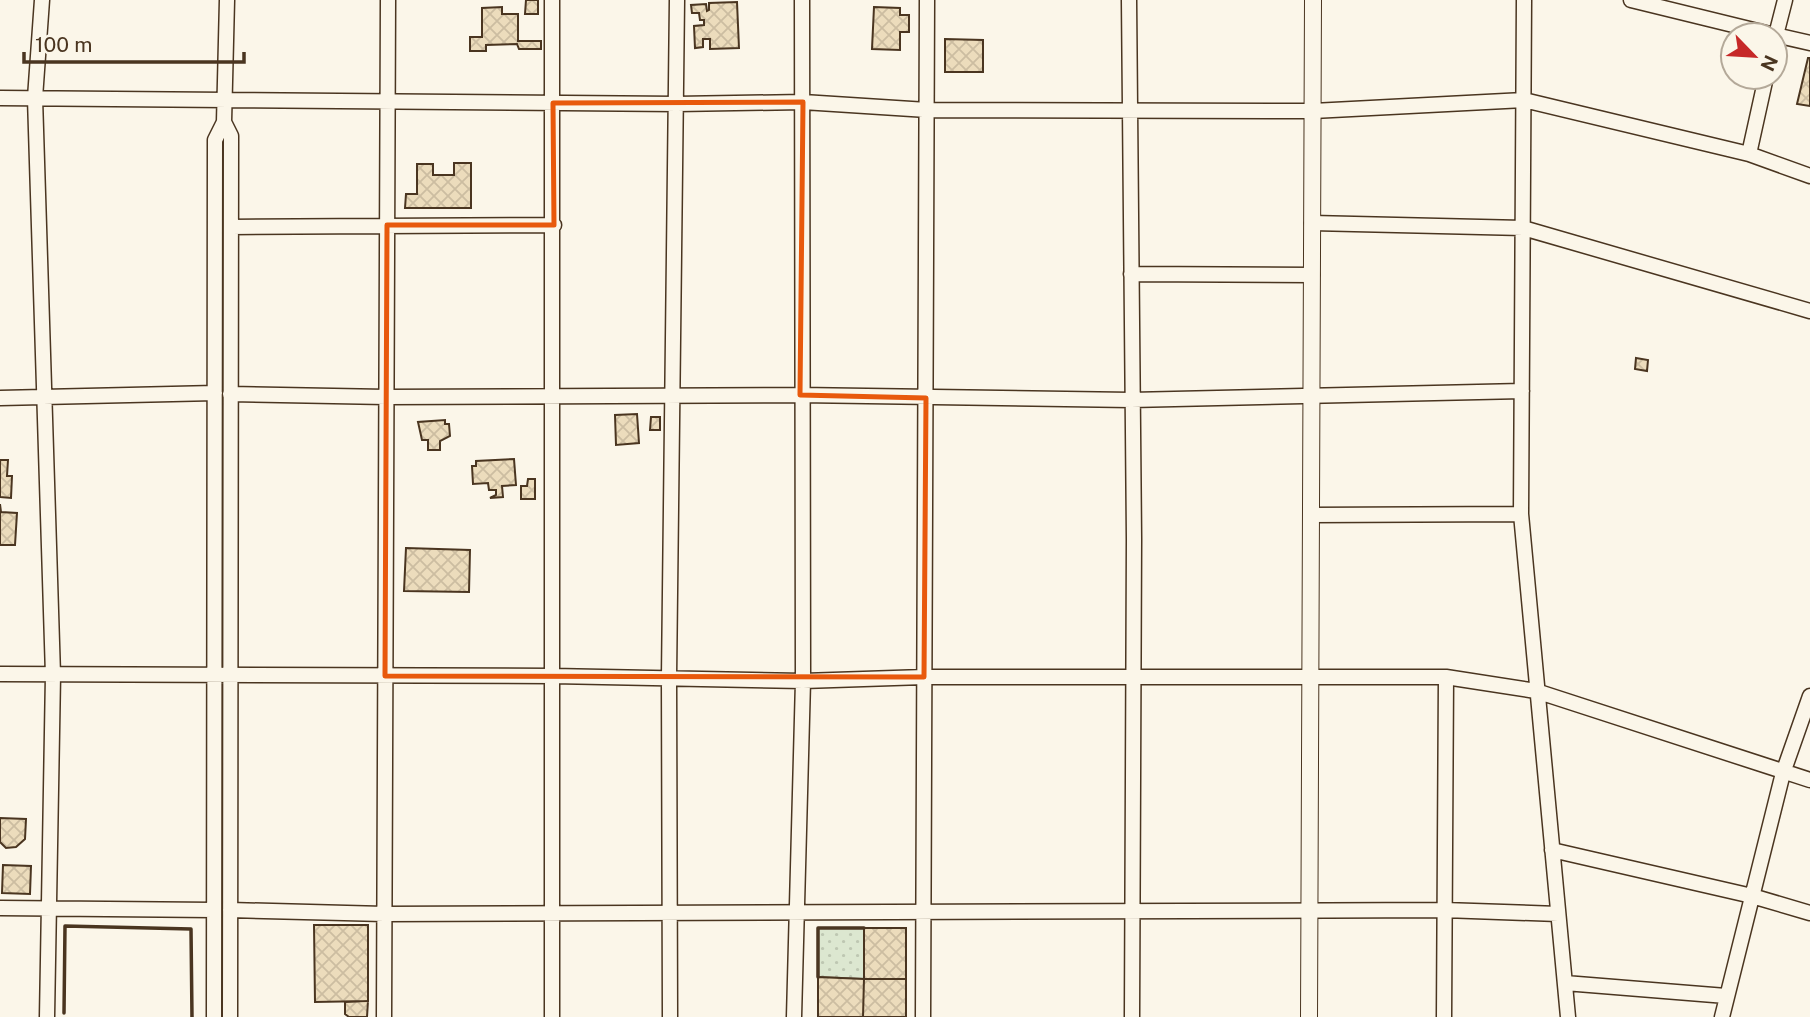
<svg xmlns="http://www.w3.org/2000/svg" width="1810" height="1017" font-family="'Public Sans',sans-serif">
	<defs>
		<pattern id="park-dots" width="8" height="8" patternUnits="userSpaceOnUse" patternTransform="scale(1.75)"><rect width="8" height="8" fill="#dce7d0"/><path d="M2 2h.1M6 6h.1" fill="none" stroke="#bec7b2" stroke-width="1.8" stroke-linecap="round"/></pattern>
		<pattern id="building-cross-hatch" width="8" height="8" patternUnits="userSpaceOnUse" patternTransform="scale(1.75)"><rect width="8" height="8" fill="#ecdcbc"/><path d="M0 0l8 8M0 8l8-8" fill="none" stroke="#ccbda1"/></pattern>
	</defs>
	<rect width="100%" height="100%" fill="#fbf6e9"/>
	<!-- park -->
	<path fill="url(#park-dots)" stroke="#887966" stroke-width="2" d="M 818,928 L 864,928 L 864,979 L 818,977 Z"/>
	<!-- building -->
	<path fill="url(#building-cross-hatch)" stroke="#4a3520" stroke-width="2" d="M 526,0 L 538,0 L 538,14 L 525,14 Z
		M 737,2 L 739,48 L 710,49 L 710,39 L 703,39 L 703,47 L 695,48 L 694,26 L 704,25 L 704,20 L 700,20 L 699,13 L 692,13 L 691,5 L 706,4 L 707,11 L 709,10 L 709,3 Z
		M 502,7 L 502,14 L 518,14 L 518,41 L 541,41 L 541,49 L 519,49 L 517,44 L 486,45 L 486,51 L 470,51 L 470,37 L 482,37 L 482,8 Z
		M 874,7 L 900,8 L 900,15 L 909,15 L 909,32 L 900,32 L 900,50 L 872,49 Z
		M 945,39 L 983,40 L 983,72 L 945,72 Z
		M 1808,58 L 1810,58 L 1810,106 L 1797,104 Z
		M 454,163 L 471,163 L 471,208 L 405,208 L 406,194 L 417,194 L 417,164 L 433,164 L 433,175 L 454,175 Z
		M 1636,358 L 1648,360 L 1647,371 L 1635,369 Z
		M 637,414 L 639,443 L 616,445 L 615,415 Z
		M 651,417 L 660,417 L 660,430 L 650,430 Z
		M 445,420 L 445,424 L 449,424 L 450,436 L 440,441 L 440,450 L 428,450 L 428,440 L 422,440 L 418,422 Z
		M 514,459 L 516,485 L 502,486 L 503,497 L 490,498 L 496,495 L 496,490 L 489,490 L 488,483 L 473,484 L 472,466 L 476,466 L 476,461 Z
		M 0,460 L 8,460 L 7,476 L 12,476 L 11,498 L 0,497 Z
		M 528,479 L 535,479 L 535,499 L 521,499 L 521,486 L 527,486 Z
		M 0,504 L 1,512 L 17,513 L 15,545 L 0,545 Z
		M 406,548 L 470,550 L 469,592 L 404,591 Z
		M 0,818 L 26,819 L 25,839 L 16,847 L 6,848 L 0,842 Z
		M 3,865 L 31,866 L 30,894 L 2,893 Z
		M 314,925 L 368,925 L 368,1001 L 315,1002 Z
		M 864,928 L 906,928 L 906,979 L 864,979 Z
		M 818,977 L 864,979 L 863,1017 L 818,1017 Z
		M 864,979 L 906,979 L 906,1017 L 863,1017 Z
		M 368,1001 L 367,1017 L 349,1017 L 345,1014 L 345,1002 Z"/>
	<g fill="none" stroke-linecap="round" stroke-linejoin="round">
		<!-- minor casing -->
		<g stroke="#4a3520" stroke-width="17">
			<path id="minor" d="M 42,0 L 35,98 L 53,675 L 47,1017
				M 227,0 L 224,122 L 231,136 L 230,1017
				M 1129,0 L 1134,539 L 1132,1017
				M 1524,0 L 1521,514 L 1568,1017
				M 1631,0 L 1774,35
				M 1775,35 L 1810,43
				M 1775,39 L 1785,0
				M 0,98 L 677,104 L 803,102 L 927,110 L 1313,111 L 1524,100 L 1749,154 L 1810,176
				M 1749,154 L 1766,77
				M 1312,223 L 1523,228 L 1810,311
				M 231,227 L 554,225
				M 1131,274 L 1312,275
				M 230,394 L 386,397 L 800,395 L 1131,400 L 1522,391
				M 0,398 L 215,393
				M 1311,515 L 1521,514
				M 0,674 L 553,676 L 803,681 L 924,677 L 1446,677 L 1536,691 L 1810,780
				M 1552,850 L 1752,896 L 1810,913
				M 0,908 L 214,910
				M 230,910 L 384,914 L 1444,910 L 1558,914
				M 1565,983 L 1726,996
				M 214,1017 L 215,140 L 224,122
				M 384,1017 L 388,0
				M 552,1017 L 552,0
				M 670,1017 L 669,677 L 677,0
				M 794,1017 L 803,681 L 802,0
				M 923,1017 L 927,0
				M 1444,1017 L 1446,677
				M 1722,1017 L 1783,773 L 1810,696"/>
		</g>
		<!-- tertiary casing -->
		<g stroke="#4a3520" stroke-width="18">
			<path id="tertiary" d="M 1309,1017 L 1313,0"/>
		</g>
		<!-- minor -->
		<use href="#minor" stroke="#fbf6e9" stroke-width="14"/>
		<!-- tertiary -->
		<use href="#tertiary" stroke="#fbf6e9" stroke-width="16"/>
		<!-- wall -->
		<path stroke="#4a3520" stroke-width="3.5" d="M 818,977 L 818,928 L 864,928
			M 64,1013 L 65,926 L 191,929 L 192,1017"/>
	</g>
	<!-- marked area -->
	<path fill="none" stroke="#e8590c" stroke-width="5" stroke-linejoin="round" d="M 803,102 L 800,395 L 926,398 L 924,677 L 385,676 L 387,225 L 554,225 L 553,103 Z"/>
	<!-- north arrow -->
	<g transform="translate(1754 56) rotate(115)"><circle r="33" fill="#fbf6e9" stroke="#b4a999" stroke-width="2"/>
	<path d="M0-5L12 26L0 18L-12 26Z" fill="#c62828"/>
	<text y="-10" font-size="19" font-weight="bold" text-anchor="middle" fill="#4a3520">N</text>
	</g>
	<!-- scale -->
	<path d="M24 52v10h220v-10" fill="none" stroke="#4a3520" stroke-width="3.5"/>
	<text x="35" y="52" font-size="21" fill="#4a3520" stroke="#fbf6e9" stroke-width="5" paint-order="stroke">100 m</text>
</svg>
